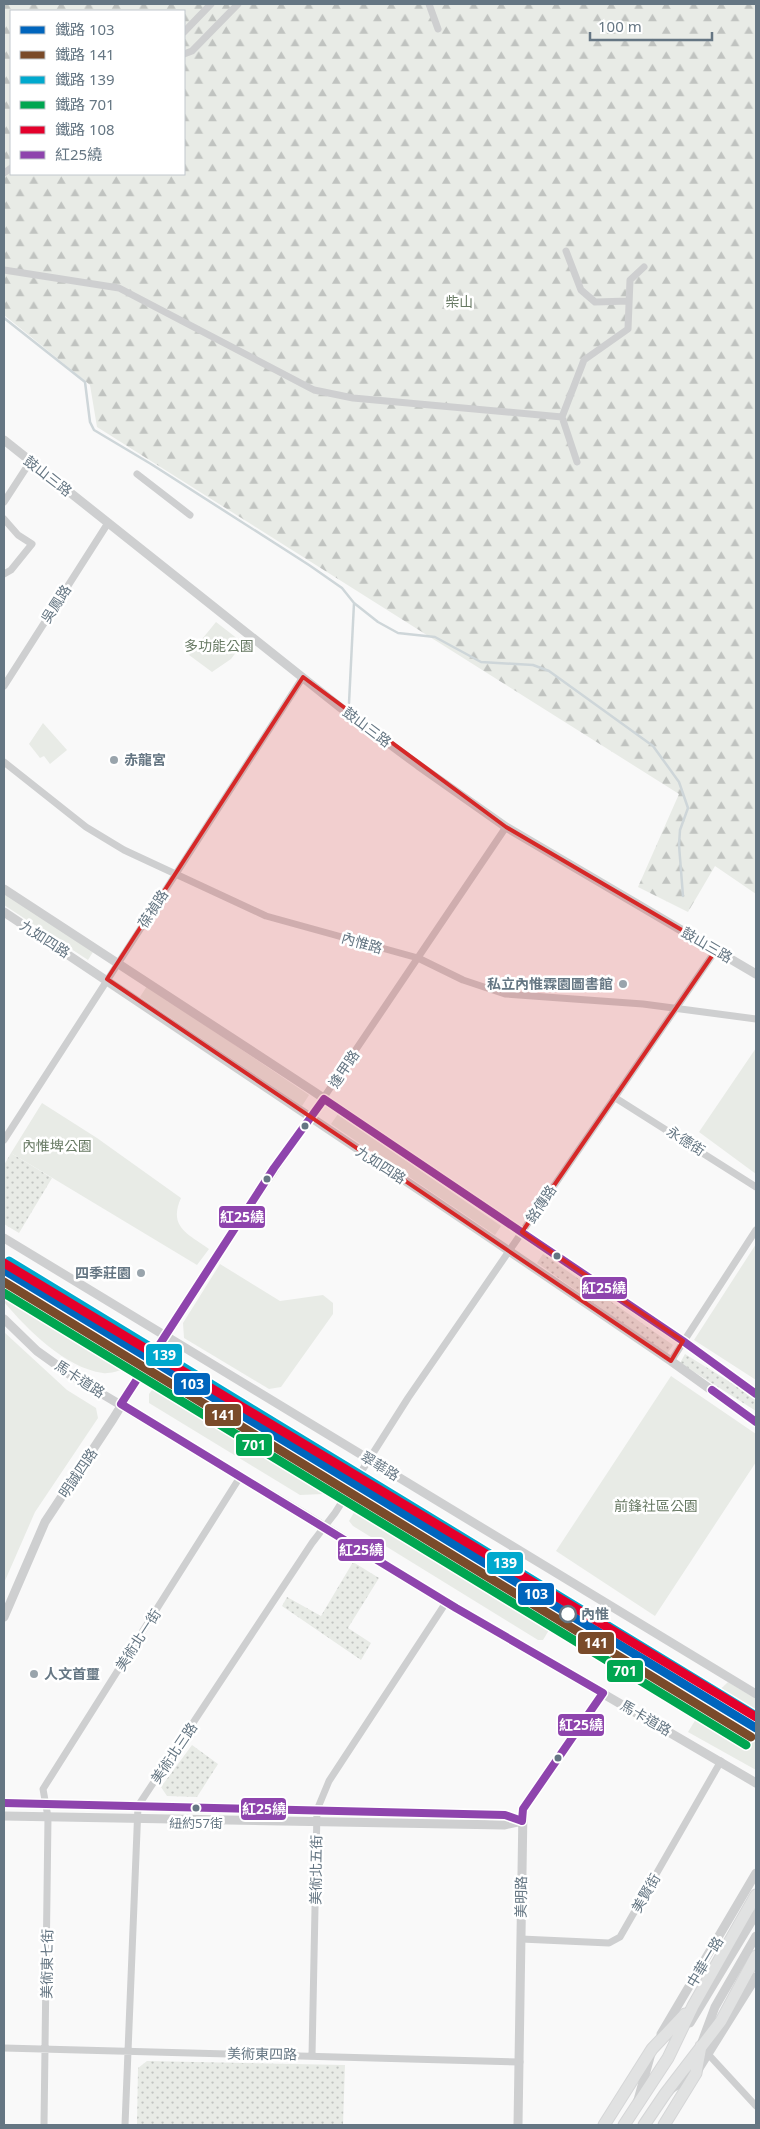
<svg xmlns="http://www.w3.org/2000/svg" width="760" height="2129" font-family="'Noto Sans','Noto Sans TC',sans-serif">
	<defs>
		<pattern id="grass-dots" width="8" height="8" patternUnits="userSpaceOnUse" patternTransform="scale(1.25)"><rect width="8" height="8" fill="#e8ebe6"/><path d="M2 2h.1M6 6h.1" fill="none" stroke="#c0c3c0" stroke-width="1.8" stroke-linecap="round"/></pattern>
		<pattern id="forest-firs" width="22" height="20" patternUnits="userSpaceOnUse" patternTransform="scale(1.25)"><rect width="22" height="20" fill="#e8ebe6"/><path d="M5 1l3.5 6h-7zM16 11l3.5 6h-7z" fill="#c0c3c0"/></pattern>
	</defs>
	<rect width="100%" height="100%" fill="#f9f9f9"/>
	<!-- grass -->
	<path fill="url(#grass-dots)" d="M 11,1153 L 52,1178 L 19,1233 L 4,1224 L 4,1165 Z
		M 543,1254 L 673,1345 L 667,1354 L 537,1263 Z
		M 685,1354 L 756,1398 L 756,1411 L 680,1363 Z
		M 353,1562 L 379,1578 L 348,1628 L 371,1643 L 361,1660 L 282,1606 L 287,1597 L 321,1616 Z
		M 192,1745 L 218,1764 L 197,1797 L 167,1796 L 161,1787 Z
		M 147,2061 L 345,2065 L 343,2125 L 137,2125 L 138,2068 Z"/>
	<!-- forest -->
	<path fill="url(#forest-firs)" fill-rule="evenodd" d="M 4,4 L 756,4 L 756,894 L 715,866 L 688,912 L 638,887 L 679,794 L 97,427 L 90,385 L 4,315 ZM 11,11 L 184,11 L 184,174 L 11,174 Z"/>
	<!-- green -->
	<path fill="#e8ebe6" d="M 216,622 L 243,643 L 231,659 L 212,672 L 189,655 Z
		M 43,723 L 67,750 L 50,764 L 44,756 L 40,758 L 29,744 Z
		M 4,893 L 93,952 L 88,960 L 4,905 Z
		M 147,986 L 309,1095 L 302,1106 L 140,997 Z
		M 756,1048 L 756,1174 L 699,1132 Z
		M 42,1103 L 97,1138 L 181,1198 C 168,1227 188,1234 209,1249 L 197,1265 L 11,1153 Z
		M 338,1114 L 501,1226 L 495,1235 L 331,1124 Z
		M 756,1244 L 756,1380 L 694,1340 Z
		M 4,1264 L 133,1347 L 132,1355 L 122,1370 C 117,1371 109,1374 103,1373 C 65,1368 27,1329 4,1302 Z
		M 220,1264 L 280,1301 L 323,1295 L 333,1303 L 333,1314 L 281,1387 L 269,1389 L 184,1338 L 183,1323 Z
		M 4,1332 L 67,1390 L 96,1408 L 98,1418 L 35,1512 L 4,1583 Z
		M 170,1366 L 339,1459 L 342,1471 L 323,1494 L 300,1495 L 149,1403 L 149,1394 Z
		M 671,1376 L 756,1434 L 756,1462 L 655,1616 L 556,1551 Z
		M 373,1480 L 377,1480 L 567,1600 L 543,1640 L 538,1640 L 353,1526 L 349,1521 Z
		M 728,1682 L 756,1699 L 756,1770 L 688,1732 L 699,1714 L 688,1706 L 691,1700 L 704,1705 Z"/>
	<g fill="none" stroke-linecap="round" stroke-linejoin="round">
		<!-- stream -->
		<path stroke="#ced6d9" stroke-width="2.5" d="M 4,318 L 85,382 L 90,422 L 94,430 L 151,464 L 309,565 L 342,588 L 354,603 L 378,622 L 398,633 L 435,637 L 481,662 L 533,665 L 549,671 L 653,746 L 679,782 L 688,808 L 680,830 L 679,845 L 683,896
			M 349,703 L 354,603"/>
		<!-- primary casing -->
		<g stroke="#d5d6d7" stroke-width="13">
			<path id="primary" d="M 604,2125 L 652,2049 L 685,2014
				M 624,2125 L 668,2058 L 693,2006 L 756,1895
				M 644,2125 L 665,2094 L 721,2021 L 756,1956
				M 664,2125 L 696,2073 L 701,2046"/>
		</g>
		<!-- minor -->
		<path stroke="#cecfd0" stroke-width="7" d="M 429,4 L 438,29
			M 184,32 L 211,4
			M 184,54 L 192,51 L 238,4
			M 4,173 L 11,168
			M 566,251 L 581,290 L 595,302 L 629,301
			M 4,270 L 119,288 L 314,390 L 353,398 L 562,417
			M 577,462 L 562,417 L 584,360 L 628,329 L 630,280 L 644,267
			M 137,474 L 190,515
			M 4,502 L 30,462
			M 4,519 L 18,535 L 32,544 L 11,570 L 4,574
			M 4,686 L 108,523
			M 4,762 L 86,827 L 124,850 L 266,916 L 418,958 L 463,980 L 505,994 L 643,1004 L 756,1019
			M 614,1097 L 756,1187
			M 4,1140 L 303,677
			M 164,1336 C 277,1165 392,997 506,827
			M 671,1361 L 756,1230
			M 521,1939 L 609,1943 L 620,1937 L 721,1761
			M 4,2048 L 520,2062
			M 708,2054 L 756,2106
			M 312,2056 L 317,1810 L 329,1781 L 447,1601
			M 44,2125 L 48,1817 L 43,1789 L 240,1477
			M 125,2125 L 138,1806 L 312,1543 L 335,1513 L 408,1398 L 716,950"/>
		<!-- tertiary -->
		<path stroke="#cecfd0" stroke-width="9" d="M 4,440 L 341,708 L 418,765 L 506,827 L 756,974
			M 4,889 L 313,1091 L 683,1341 L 756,1394
			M 4,912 L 431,1198 L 671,1361 L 756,1422
			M 4,1238 L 756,1694
			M 4,1319 L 37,1351 L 72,1376 L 304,1514 L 456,1608 L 756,1783
			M 4,1617 L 45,1522 L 113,1419 L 164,1336
			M 4,1803 L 505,1815 L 522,1821
			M 4,1816 L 504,1825 L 522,1821
			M 690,2023 L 756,1914
			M 661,2034 L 756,1873
			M 702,2042 L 715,2007 L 756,1936
			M 671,2089 L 696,2073 L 756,1977
			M 638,2100 L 650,2057
			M 518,2125 L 523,1809 L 603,1693"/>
		<!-- primary -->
		<use href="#primary" stroke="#e1e2e2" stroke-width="11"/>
		<!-- bus-1 casing -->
		<g stroke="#fff" stroke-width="11">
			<path id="bus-1" d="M 712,1390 L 756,1422
				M 121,1404 L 274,1168 L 324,1099 L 683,1341 L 756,1394
				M 121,1404 L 456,1608 L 603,1693
				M 4,1803 L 505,1815 L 522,1821
				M 522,1821 L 523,1809 L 603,1693"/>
		</g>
		<!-- bus-1 -->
		<use href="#bus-1" stroke="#8e44ad" stroke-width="8"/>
		<!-- rail-1 casing -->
		<g stroke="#fff" stroke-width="12">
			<path id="rail-1" d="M 4,1270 L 756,1728"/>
		</g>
		<!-- rail-2 casing -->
		<g stroke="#fff" stroke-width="12">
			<path id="rail-2" d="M 4,1282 L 751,1737"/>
		</g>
		<!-- rail-3 casing -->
		<g stroke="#fff" stroke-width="12">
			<path id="rail-3" d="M 9,1261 L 756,1716"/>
		</g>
		<!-- rail-4 casing -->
		<g stroke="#fff" stroke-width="12">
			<path id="rail-4" d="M 4,1293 L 746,1745"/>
		</g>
		<!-- rail-5 casing -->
		<g stroke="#fff" stroke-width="12">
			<path id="rail-5" d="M 4,1263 L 756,1717"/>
		</g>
		<!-- rail-1 -->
		<use href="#rail-1" stroke="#0065bd" stroke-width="9"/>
		<!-- rail-2 -->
		<use href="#rail-2" stroke="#7a4b2a" stroke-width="9"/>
		<!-- rail-3 -->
		<use href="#rail-3" stroke="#00a9ce" stroke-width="9"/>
		<!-- rail-4 -->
		<use href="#rail-4" stroke="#00a651" stroke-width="9"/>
		<!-- rail-5 -->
		<use href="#rail-5" stroke="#e4002b" stroke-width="9"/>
	</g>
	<!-- marked area -->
	<path fill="#d62828" fill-opacity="0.2" stroke="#d62828" stroke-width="4" stroke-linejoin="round" d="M 303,677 L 506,827 L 716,950 L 522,1232 L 683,1341 L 671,1361 L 107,979 Z"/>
	<!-- markers -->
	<g fill="#99a4ac" stroke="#fff" stroke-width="2">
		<circle cx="114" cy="760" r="5"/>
		<circle cx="623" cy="984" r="5"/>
		<circle cx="141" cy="1273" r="5"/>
		<circle cx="34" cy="1674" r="5"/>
	</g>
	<g fill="#657683" stroke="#fff" stroke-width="2">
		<circle cx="305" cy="1126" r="4.5"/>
		<circle cx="267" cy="1179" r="4.5"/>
		<circle cx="557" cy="1256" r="4.5"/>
		<circle cx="558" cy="1758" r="4.5"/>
		<circle cx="196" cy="1808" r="4.5"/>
	</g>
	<circle fill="#fff" stroke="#657683" stroke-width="2.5" cx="568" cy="1614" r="8"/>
	<g text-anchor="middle" stroke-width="5" stroke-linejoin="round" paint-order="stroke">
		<!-- bus labels -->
		<g font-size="13" fill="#657683" stroke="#fff">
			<text x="196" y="1828">紐約57街</text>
		</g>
		<!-- park labels -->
		<g font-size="14" fill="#687a64" stroke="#fff">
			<text x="459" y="307">柴山</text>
			<text x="219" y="651">多功能公園</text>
			<text x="57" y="1151">內惟埤公園</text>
			<text x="656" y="1511">前鋒社區公園</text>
		</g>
		<!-- street labels -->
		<g font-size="14" fill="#657683" stroke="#fff">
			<text transform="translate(48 476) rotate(38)" y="5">鼓山三路</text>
			<text transform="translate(56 604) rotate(-57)" y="5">吳鳳路</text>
			<text transform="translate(367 727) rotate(37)" y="5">鼓山三路</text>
			<text transform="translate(153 909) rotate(-57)" y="5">葆禎路</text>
			<text transform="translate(45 939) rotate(33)" y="5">九如四路</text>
			<text transform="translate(362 943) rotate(16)" y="5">內惟路</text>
			<text transform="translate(707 945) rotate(30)" y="5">鼓山三路</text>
			<text transform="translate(344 1069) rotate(-56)" y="5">逢甲路</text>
			<text transform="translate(686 1141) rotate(32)" y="5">永德街</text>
			<text transform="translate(381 1165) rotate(33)" y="5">九如四路</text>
			<text transform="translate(541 1204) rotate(-56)" y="5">銘傳路</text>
			<text transform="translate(80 1379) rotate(33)" y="5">馬卡道路</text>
			<text transform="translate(380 1466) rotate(31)" y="5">翠華路</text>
			<text transform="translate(78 1473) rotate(-56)" y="5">明誠四路</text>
			<text transform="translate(138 1640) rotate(-57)" y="5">美術北一街</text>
			<text transform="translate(646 1718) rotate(30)" y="5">馬卡道路</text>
			<text transform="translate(174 1753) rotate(-56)" y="5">美術北三路</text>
			<text transform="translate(316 1870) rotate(-89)" y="5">美術北五街</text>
			<text transform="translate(646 1893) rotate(-60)" y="5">美賢街</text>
			<text transform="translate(521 1897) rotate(-89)" y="5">美明路</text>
			<text transform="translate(705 1962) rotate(-59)" y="5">中華一路</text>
			<text transform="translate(47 1964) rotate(-89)" y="5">美術東七街</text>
			<text transform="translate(262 2054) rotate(1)" y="5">美術東四路</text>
		</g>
		<!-- poi labels -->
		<g font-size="14" font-weight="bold" fill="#657683" stroke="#fff" text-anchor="start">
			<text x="124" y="765">赤龍宮</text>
			<text x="613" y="989" text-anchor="end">私立內惟霖園圖書館</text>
			<text x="131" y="1278" text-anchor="end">四季莊園</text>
			<text x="44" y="1679">人文首璽</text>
		</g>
		<!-- stop labels -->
		<g font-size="14" font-weight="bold" fill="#657683" stroke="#fff" text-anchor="start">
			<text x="581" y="1619">內惟</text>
		</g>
	</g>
	<g stroke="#fff" stroke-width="2">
		<rect x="218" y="1205" width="48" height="24" rx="5" fill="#8e44ad"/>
		<rect x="581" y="1276" width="47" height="24" rx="5" fill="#8e44ad"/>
		<rect x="145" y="1343" width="38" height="24" rx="5" fill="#00a9ce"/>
		<rect x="173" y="1372" width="38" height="24" rx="5" fill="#0065bd"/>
		<rect x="204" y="1403" width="38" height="24" rx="5" fill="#7a4b2a"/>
		<rect x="235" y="1433" width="38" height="24" rx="5" fill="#00a651"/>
		<rect x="337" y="1538" width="48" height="24" rx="5" fill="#8e44ad"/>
		<rect x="486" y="1551" width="38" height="24" rx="5" fill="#00a9ce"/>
		<rect x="517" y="1582" width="38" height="24" rx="5" fill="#0065bd"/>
		<rect x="577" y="1631" width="38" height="24" rx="5" fill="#7a4b2a"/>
		<rect x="606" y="1659" width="38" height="24" rx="5" fill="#00a651"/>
		<rect x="557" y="1713" width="48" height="24" rx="5" fill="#8e44ad"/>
		<rect x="240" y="1797" width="47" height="24" rx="5" fill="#8e44ad"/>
	</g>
	<g font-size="14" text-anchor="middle" font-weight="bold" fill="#fff">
		<text x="242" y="1222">紅25繞</text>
		<text x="604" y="1293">紅25繞</text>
		<text x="164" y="1360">139</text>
		<text x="192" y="1389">103</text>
		<text x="223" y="1420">141</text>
		<text x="254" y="1450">701</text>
		<text x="361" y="1555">紅25繞</text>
		<text x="505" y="1568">139</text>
		<text x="536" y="1599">103</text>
		<text x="596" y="1648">141</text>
		<text x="625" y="1676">701</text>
		<text x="581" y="1730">紅25繞</text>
		<text x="264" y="1814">紅25繞</text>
	</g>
	<!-- border -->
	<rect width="760" height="2129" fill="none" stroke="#657683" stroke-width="10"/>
	<!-- legend -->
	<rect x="10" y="10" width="175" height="165" fill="#ffffff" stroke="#c1c8cd"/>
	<rect x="20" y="26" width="25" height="8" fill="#0065bd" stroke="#c1c8cd"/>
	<text x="55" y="35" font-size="15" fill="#657683">鐵路 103</text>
	<rect x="20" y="51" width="25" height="8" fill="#7a4b2a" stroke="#c1c8cd"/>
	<text x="55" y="60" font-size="15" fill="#657683">鐵路 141</text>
	<rect x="20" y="76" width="25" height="8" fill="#00a9ce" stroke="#c1c8cd"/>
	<text x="55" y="85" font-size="15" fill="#657683">鐵路 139</text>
	<rect x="20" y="101" width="25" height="8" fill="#00a651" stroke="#c1c8cd"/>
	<text x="55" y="110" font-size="15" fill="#657683">鐵路 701</text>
	<rect x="20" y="126" width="25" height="8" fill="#e4002b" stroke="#c1c8cd"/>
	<text x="55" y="135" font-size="15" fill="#657683">鐵路 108</text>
	<rect x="20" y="151" width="25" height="8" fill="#8e44ad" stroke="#c1c8cd"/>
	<text x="55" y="160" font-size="15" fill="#657683">紅25繞</text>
	<!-- scale -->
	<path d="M590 32v8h122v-8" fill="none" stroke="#657683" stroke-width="2.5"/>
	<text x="598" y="32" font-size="15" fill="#657683" stroke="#ffffff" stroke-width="4" paint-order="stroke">100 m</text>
</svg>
